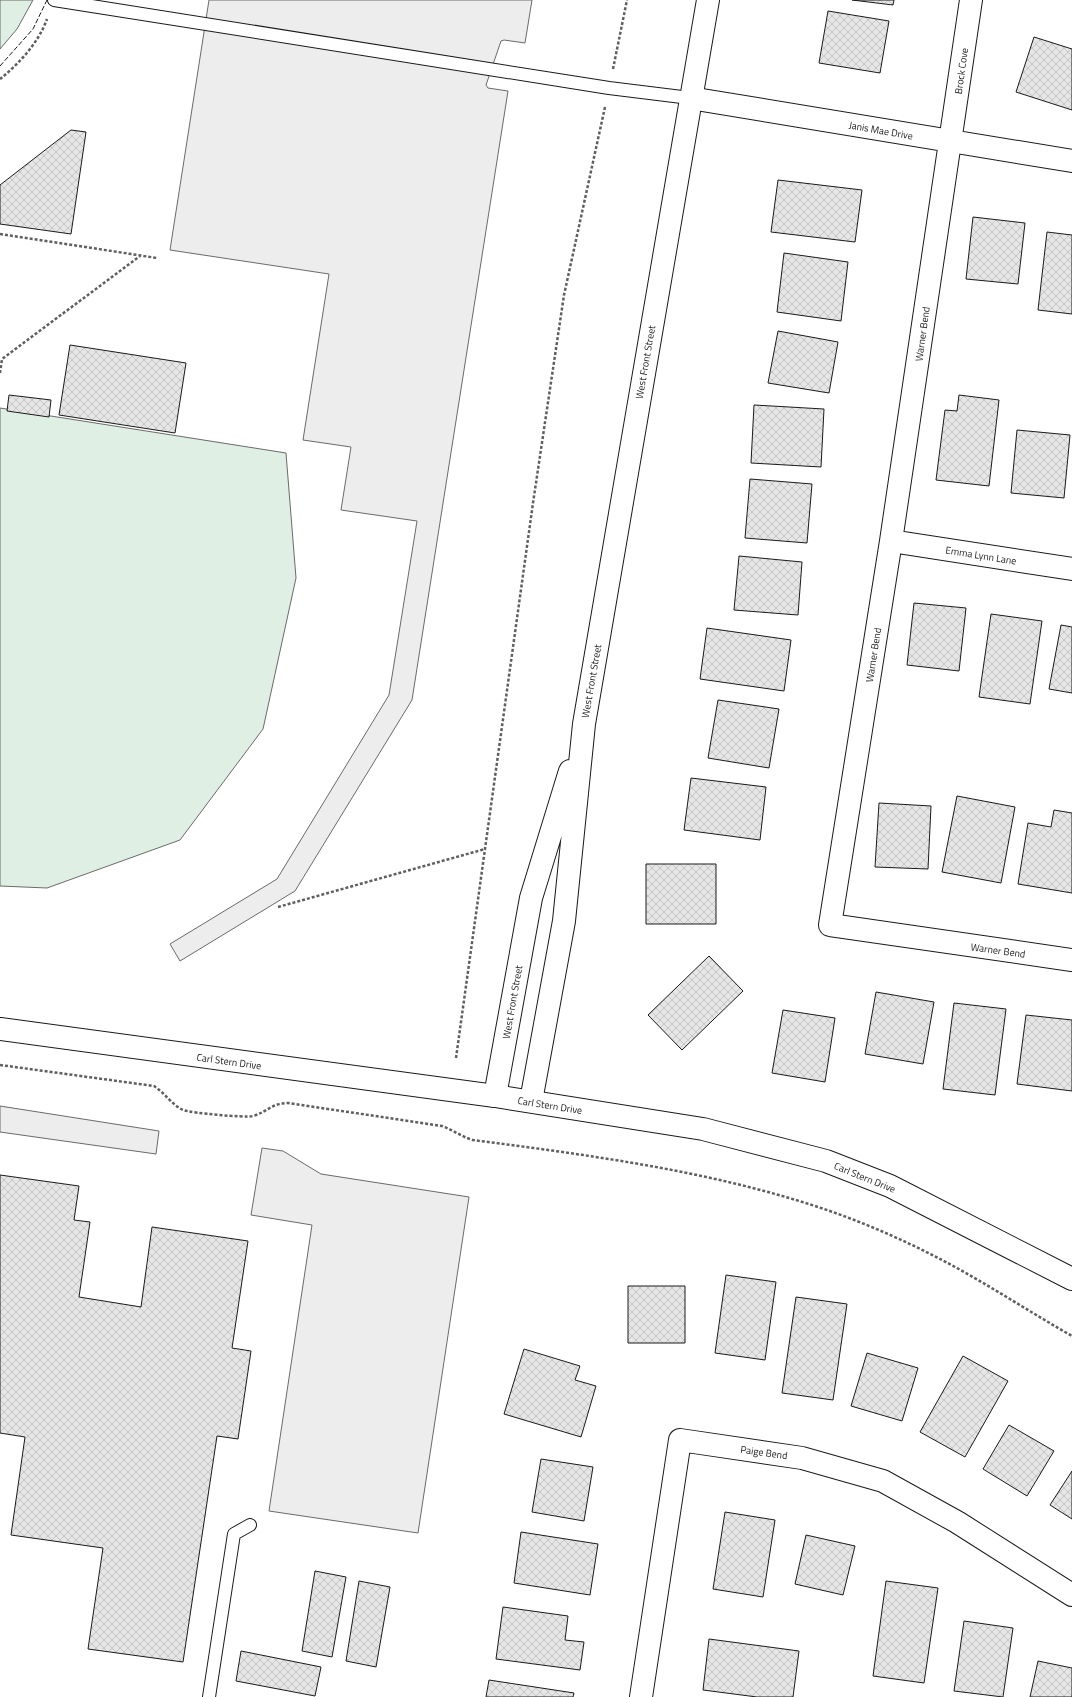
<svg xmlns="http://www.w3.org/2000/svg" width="1072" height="1697" font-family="'Titillium Web',sans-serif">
	<defs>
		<pattern id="building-cross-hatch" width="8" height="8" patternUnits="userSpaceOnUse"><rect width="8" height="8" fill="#e6e6e6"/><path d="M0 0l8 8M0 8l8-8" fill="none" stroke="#c5c5c5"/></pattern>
	</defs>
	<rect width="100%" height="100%" fill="#fff"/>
	<!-- grass -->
	<path fill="#e0efe3" stroke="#6a6a6a" d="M 0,0 L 33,0 L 17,29 L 0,49 Z
		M 0,408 L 286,453 L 296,578 L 263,729 L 180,840 L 47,888 L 0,886 Z"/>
	<!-- parking -->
	<path fill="#ededed" stroke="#6a6a6a" d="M 209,0 L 532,0 L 525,43 L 504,40 L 501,41 L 486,85 L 488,88 L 508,91 L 412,700 L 295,891 L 180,961 L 170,944 L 277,879 L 389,695 L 417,521 L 341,510 L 351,447 L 303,440 L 329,274 L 170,250 Z
		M 0,1106 L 159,1131 L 156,1154 L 0,1132 Z
		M 262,1148 L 283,1151 L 321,1174 L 469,1197 L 418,1533 L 269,1511 L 312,1225 L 251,1215 Z"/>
	<!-- building -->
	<path fill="url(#building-cross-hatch)" stroke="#1a1a1a" d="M 852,0 L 894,0 L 893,5 Z
		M 828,11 L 889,21 L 880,73 L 819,63 Z
		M 1034,37 L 1072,49 L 1072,110 L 1016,92 Z
		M 71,130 L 86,132 L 71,234 L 0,224 L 0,185 Z
		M 778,180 L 862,190 L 855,242 L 771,232 Z
		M 973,217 L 1025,223 L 1018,284 L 966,279 Z
		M 1047,232 L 1072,235 L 1072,314 L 1038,310 Z
		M 784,253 L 848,262 L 841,321 L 777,312 Z
		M 778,331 L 838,342 L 829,393 L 768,383 Z
		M 70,345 L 186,363 L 175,433 L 59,415 Z
		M 9,395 L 51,400 L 49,417 L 7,411 Z
		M 959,395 L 999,400 L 989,486 L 936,480 L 945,410 L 957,411 Z
		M 754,405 L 824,409 L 821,467 L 751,463 Z
		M 1017,430 L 1070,435 L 1064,498 L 1011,493 Z
		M 750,479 L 812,484 L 807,543 L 745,538 Z
		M 739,556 L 802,562 L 798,615 L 734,610 Z
		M 914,603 L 966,608 L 959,671 L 907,665 Z
		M 991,614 L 1042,621 L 1030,704 L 979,697 Z
		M 1061,625 L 1072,627 L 1072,693 L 1049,689 Z
		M 707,628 L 791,640 L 784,691 L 700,679 Z
		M 718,700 L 779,709 L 769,768 L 708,758 Z
		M 691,778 L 766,787 L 760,840 L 684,830 Z
		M 957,796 L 1015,807 L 1001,883 L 942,872 Z
		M 879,803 L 931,806 L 928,869 L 875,867 Z
		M 1054,810 L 1072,813 L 1072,893 L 1018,884 L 1028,823 L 1051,827 Z
		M 646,864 L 716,864 L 716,924 L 646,924 Z
		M 709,956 L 743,991 L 682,1050 L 648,1015 Z
		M 876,992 L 934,1002 L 923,1064 L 865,1054 Z
		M 954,1003 L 1006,1009 L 995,1095 L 943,1089 Z
		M 783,1010 L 835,1018 L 825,1082 L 772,1073 Z
		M 1026,1015 L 1072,1020 L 1072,1091 L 1017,1084 Z
		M 0,1175 L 79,1186 L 74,1220 L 90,1222 L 79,1297 L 141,1307 L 152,1227 L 248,1241 L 232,1348 L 251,1351 L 238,1439 L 217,1436 L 183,1662 L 88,1649 L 103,1548 L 11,1535 L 25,1437 L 0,1433 Z
		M 726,1275 L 776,1282 L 765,1360 L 715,1353 Z
		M 628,1286 L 685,1286 L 685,1343 L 628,1343 Z
		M 796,1297 L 847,1304 L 833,1400 L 782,1393 Z
		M 524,1349 L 580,1366 L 575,1380 L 596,1386 L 581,1437 L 504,1414 Z
		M 867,1353 L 918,1368 L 902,1421 L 851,1406 Z
		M 963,1356 L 1008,1381 L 965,1457 L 920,1432 Z
		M 1009,1425 L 1054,1451 L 1027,1496 L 983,1469 Z
		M 541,1459 L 593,1467 L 584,1521 L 532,1512 Z
		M 1072,1471 L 1072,1519 L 1050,1505 Z
		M 725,1512 L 775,1520 L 763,1597 L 713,1589 Z
		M 521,1532 L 598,1544 L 590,1595 L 514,1583 Z
		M 806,1535 L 855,1546 L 843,1595 L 795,1584 Z
		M 315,1571 L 346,1577 L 332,1657 L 302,1651 Z
		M 359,1581 L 390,1587 L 376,1667 L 346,1661 Z
		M 886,1581 L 938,1588 L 924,1683 L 873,1676 Z
		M 503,1607 L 568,1616 L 565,1640 L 584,1642 L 580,1670 L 496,1659 Z
		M 964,1621 L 1013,1628 L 1003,1697 L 954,1691 Z
		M 709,1639 L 799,1651 L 793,1697 L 757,1697 L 703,1690 Z
		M 241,1651 L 321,1667 L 315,1696 L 236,1681 Z
		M 1038,1661 L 1072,1668 L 1072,1697 L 1030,1697 Z
		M 489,1680 L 574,1693 L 573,1697 L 486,1697 Z"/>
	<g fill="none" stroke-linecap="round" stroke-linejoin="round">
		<!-- lane casing -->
		<g stroke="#1a1a1a" stroke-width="14">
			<path id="lane" d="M 54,0 L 609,88 L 690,98
				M 209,1697 L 234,1534 L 250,1525"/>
		</g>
		<!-- street casing -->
		<g stroke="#1a1a1a" stroke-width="24">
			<path id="street" d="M 971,0 L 891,541 L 830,925 L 1072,960
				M 690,98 L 1072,161
				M 891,541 L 1072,569
				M 495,1096 L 531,898 L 570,771
				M 531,1101 L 564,921 L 584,724 L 708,0
				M 641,1697 L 680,1440 L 802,1458 L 883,1481 L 957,1522 L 1072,1595"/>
		</g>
		<!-- secondary casing -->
		<g stroke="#1a1a1a" stroke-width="24">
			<path id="secondary" d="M 0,1029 L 495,1096 L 703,1129 L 826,1161 L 890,1186 L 1072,1279"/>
		</g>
		<!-- path -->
		<path stroke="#5f5f5f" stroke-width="2.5" stroke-dasharray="3 2" stroke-linecap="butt" d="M 613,69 L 627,0
			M 0,79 C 19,64 39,42 47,19
			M 0,234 L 157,258
			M 0,373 L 2,359 L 140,256
			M 278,907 L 485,849
			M 456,1058 L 533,503 L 564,295 L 605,107
			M 0,1065 L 154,1086 C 165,1093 172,1105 183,1110 C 191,1113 245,1118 253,1116 C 267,1112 272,1103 288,1103 L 442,1126 C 453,1130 462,1137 473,1140 C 588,1155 704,1170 815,1206 C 858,1220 902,1239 942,1260 C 986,1283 1028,1311 1072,1336"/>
		<!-- lane -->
		<use href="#lane" stroke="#fff" stroke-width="12"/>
		<!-- street -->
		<use href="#street" stroke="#fff" stroke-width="22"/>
		<!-- secondary -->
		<use href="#secondary" stroke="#fff" stroke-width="22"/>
		<!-- fence -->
		<path stroke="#1a1a1a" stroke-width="1" stroke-dasharray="5 2" stroke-linecap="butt" d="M 0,66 L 33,29 L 47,0"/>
	</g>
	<g text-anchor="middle" stroke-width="3" stroke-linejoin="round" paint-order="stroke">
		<!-- street labels -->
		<g font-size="10" fill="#1a1a1a" stroke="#fff">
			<text transform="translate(961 71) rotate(-82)" y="4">Brock Cove</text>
			<text transform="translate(881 130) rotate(10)" y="4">Janis Mae Drive</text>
			<text transform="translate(922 334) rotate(-82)" y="4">Warner Bend</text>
			<text transform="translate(645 362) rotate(-80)" y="4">West Front Street</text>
			<text transform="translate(981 555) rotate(9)" y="4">Emma Lynn Lane</text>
			<text transform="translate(873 655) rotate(-81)" y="4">Warner Bend</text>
			<text transform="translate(591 681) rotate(-80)" y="4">West Front Street</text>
			<text transform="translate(998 950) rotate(8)" y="4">Warner Bend</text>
			<text transform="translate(512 1002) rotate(-80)" y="4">West Front Street</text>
			<text transform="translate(229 1061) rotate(8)" y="4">Carl Stern Drive</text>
			<text transform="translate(550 1105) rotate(9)" y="4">Carl Stern Drive</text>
			<text transform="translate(865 1177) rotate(22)" y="4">Carl Stern Drive</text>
			<text transform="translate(764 1452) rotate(8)" y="4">Paige Bend</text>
		</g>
	</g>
</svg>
